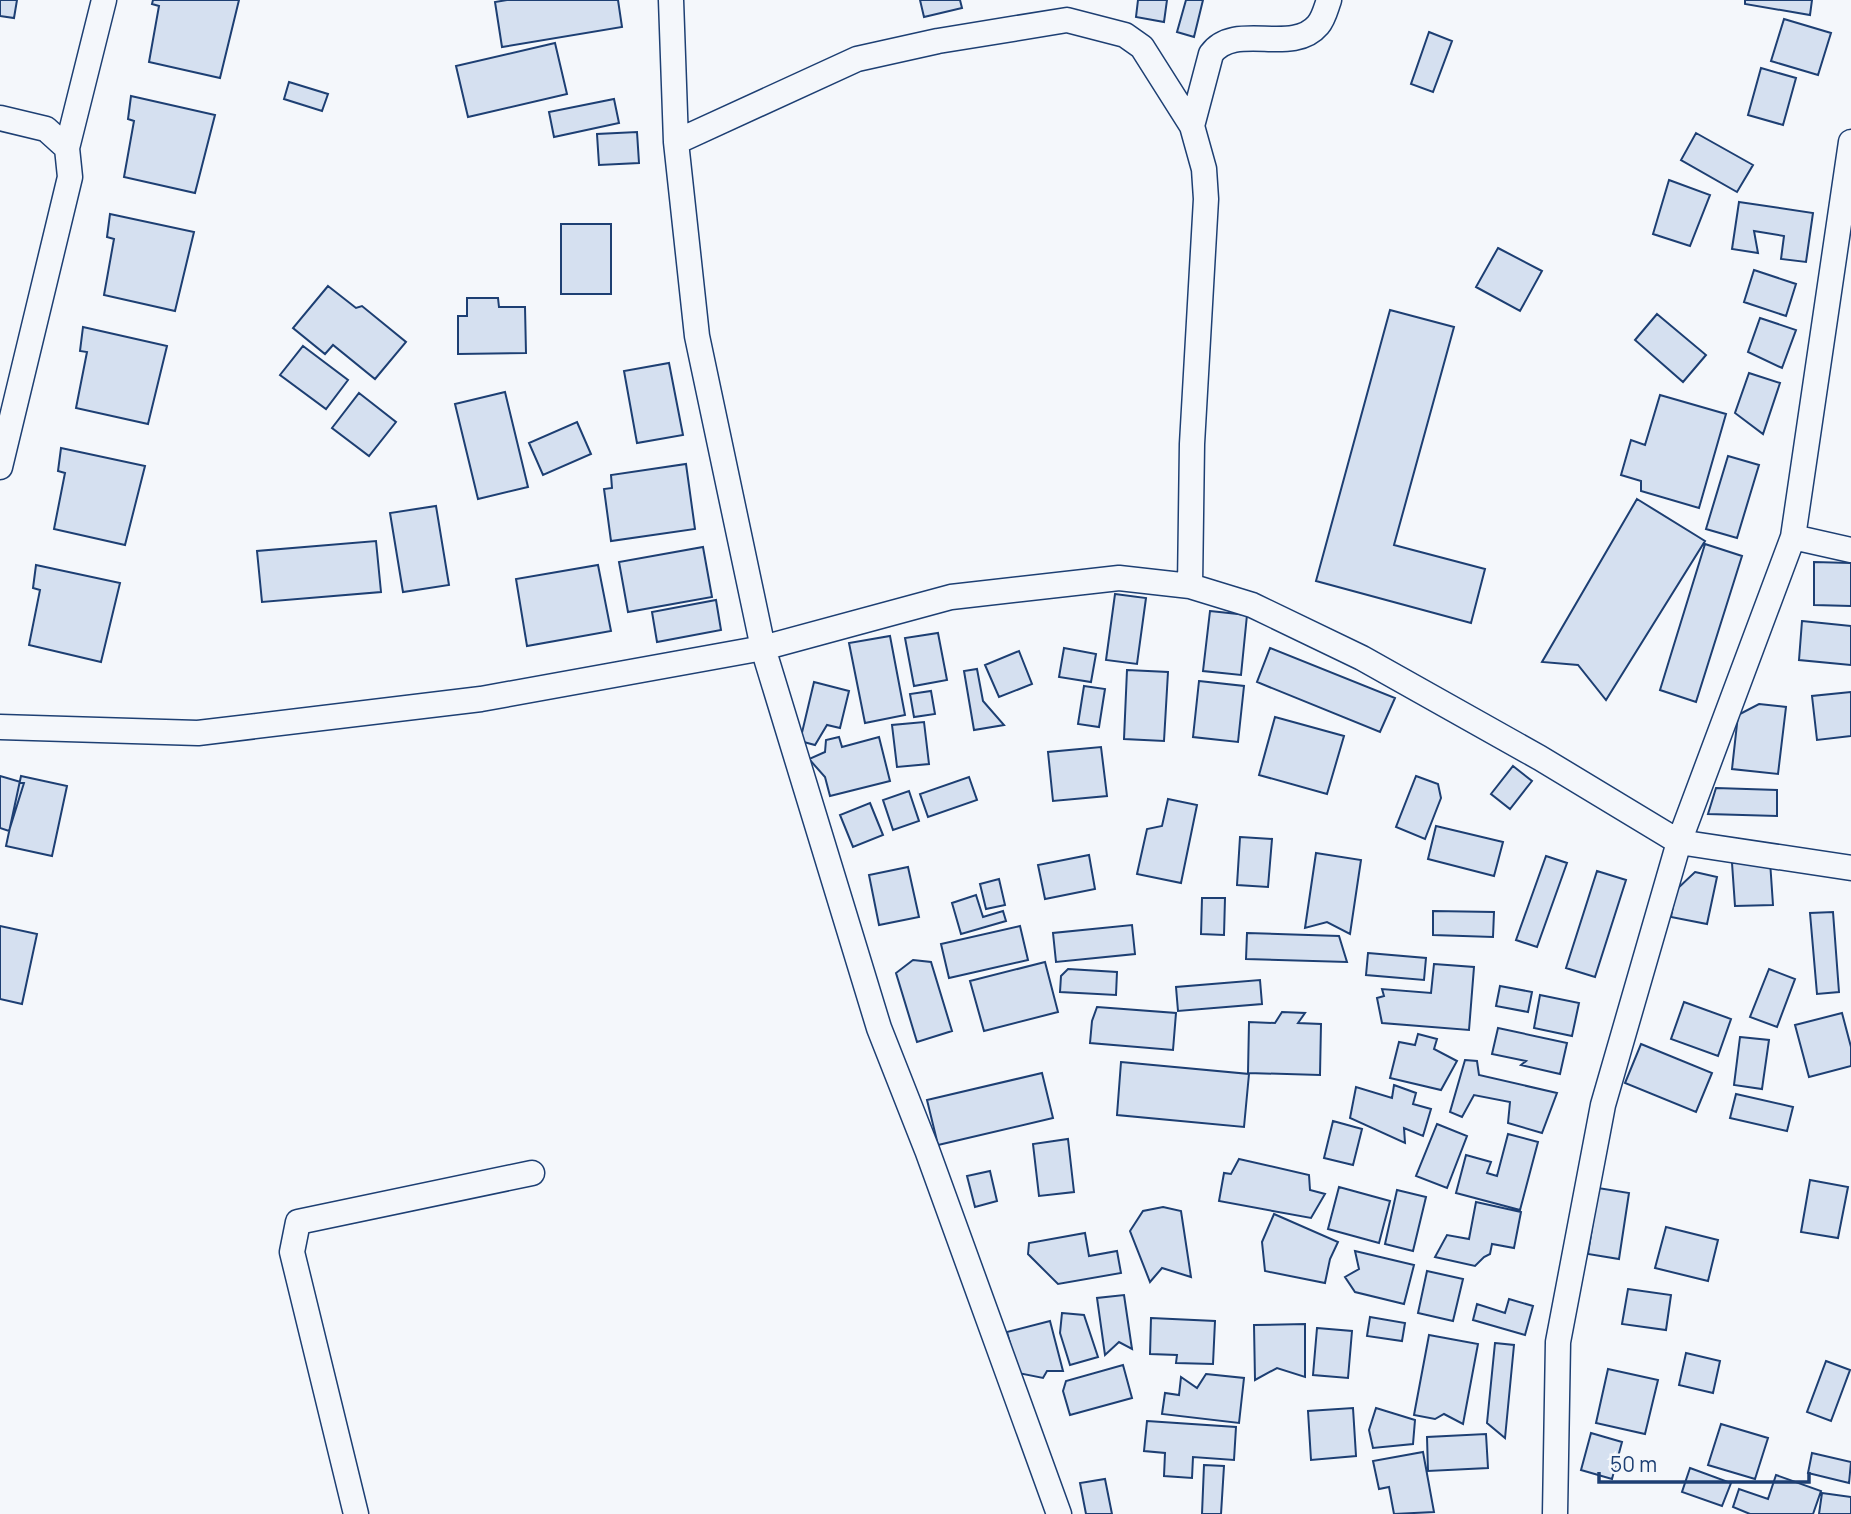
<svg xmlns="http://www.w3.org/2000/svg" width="1851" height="1514" font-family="Manrope,sans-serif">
	<rect width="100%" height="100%" fill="#f4f7fb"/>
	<!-- building -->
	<path fill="#d5e0f0" stroke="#1d3f73" stroke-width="2" d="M 0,0 L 17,0 L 14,18 L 0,16 Z
		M 153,0 L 239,0 L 220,78 L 149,62 L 159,6 L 152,4 Z
		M 507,0 L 618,0 L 622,27 L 502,47 L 495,2 Z
		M 920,0 L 960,0 L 962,8 L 924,17 Z
		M 1138,0 L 1167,0 L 1164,22 L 1136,17 Z
		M 1186,0 L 1203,0 L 1194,37 L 1177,32 Z
		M 1745,0 L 1812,0 L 1810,15 L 1745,4 Z
		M 1784,19 L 1831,33 L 1818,75 L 1771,61 Z
		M 1429,32 L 1452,41 L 1433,92 L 1411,84 Z
		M 555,43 L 567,94 L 468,117 L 456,66 Z
		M 1761,68 L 1796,78 L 1783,125 L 1748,115 Z
		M 289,82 L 328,94 L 322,111 L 284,99 Z
		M 131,96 L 215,115 L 195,193 L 124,177 L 134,121 L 128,119 Z
		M 614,99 L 619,123 L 554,137 L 549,112 Z
		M 637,132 L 639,163 L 599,165 L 597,134 Z
		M 1696,133 L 1753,165 L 1737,192 L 1681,160 Z
		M 1669,180 L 1710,195 L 1690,246 L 1653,234 Z
		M 1739,202 L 1813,213 L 1806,262 L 1781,259 L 1784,236 L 1754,231 L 1758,253 L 1732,249 Z
		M 110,214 L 194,232 L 175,311 L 104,295 L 114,239 L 107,237 Z
		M 561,224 L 611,224 L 611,294 L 561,294 Z
		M 1498,248 L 1542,271 L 1520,311 L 1476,287 Z
		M 1754,270 L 1796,284 L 1786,316 L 1744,302 Z
		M 328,286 L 356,308 L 362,306 L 406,342 L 375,379 L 333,345 L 325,354 L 293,328 Z
		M 467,298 L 498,298 L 499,307 L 525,307 L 526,353 L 458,354 L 458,316 L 467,316 Z
		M 1390,310 L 1454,327 L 1394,545 L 1485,569 L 1471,623 L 1316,581 Z
		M 1657,314 L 1706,355 L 1683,382 L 1635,340 Z
		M 1760,318 L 1796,330 L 1782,368 L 1748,352 Z
		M 83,327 L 167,346 L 148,424 L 76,408 L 87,352 L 80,351 Z
		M 303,346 L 348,380 L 326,409 L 280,375 Z
		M 669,363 L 683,435 L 637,443 L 624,371 Z
		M 1749,373 L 1780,383 L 1763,434 L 1735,413 Z
		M 505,392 L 528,487 L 478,499 L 455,404 Z
		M 359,393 L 396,422 L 369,456 L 332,428 Z
		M 1660,395 L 1726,414 L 1699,508 L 1641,491 L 1641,481 L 1621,475 L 1631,440 L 1645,445 Z
		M 577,422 L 591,454 L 543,475 L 529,443 Z
		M 61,448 L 145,466 L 125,545 L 54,529 L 65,473 L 58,471 Z
		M 1728,456 L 1759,465 L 1737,538 L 1706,529 Z
		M 686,464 L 695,529 L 611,541 L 604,489 L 612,488 L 611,475 Z
		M 1637,499 L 1705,541 L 1606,700 L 1578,665 L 1542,662 Z
		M 436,506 L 449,585 L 403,592 L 390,513 Z
		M 376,541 L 381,592 L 262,602 L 257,551 Z
		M 1705,544 L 1742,556 L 1696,702 L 1660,690 Z
		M 703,547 L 712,597 L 628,612 L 619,562 Z
		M 1814,562 L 1851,563 L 1851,606 L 1814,605 Z
		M 36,565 L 120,583 L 101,662 L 29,645 L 40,590 L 33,588 Z
		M 598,565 L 611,631 L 527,646 L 516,579 Z
		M 1115,594 L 1146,598 L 1137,664 L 1106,660 Z
		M 716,600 L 721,630 L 657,642 L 652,612 Z
		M 1210,611 L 1247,615 L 1241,675 L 1203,671 Z
		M 1802,621 L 1851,626 L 1851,665 L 1799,660 Z
		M 938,633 L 947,680 L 914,686 L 905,638 Z
		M 890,636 L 905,715 L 865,723 L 849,643 Z
		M 1064,648 L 1096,654 L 1091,682 L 1059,677 Z
		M 1270,648 L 1395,698 L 1380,732 L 1257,682 Z
		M 1019,651 L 1032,684 L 999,697 L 985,665 Z
		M 977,669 L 983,701 L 1004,725 L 974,730 L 964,671 Z
		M 1127,670 L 1168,672 L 1164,741 L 1124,739 Z
		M 1199,681 L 1244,686 L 1238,742 L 1193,737 Z
		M 814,682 L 849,691 L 840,728 L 827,725 L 815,745 L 800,741 Z
		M 1084,686 L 1105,689 L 1099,727 L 1078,724 Z
		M 931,691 L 935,714 L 914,717 L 910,694 Z
		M 1851,692 L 1851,736 L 1817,740 L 1812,696 Z
		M 1759,704 L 1786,707 L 1778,774 L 1732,769 L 1738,715 Z
		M 1275,717 L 1344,736 L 1327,794 L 1259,775 Z
		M 924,722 L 929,764 L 897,767 L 892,725 Z
		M 839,737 L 842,747 L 879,737 L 890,781 L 830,796 L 825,777 L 809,759 L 825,752 L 826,740 Z
		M 1101,747 L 1107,796 L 1053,801 L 1048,752 Z
		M 1513,766 L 1532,781 L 1510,809 L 1491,794 Z
		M 0,776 L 24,783 L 9,831 L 0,828 Z
		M 21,776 L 67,786 L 52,856 L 6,846 Z
		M 1416,776 L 1438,784 L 1441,798 L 1425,839 L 1396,827 Z
		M 969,777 L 977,800 L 928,817 L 920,794 Z
		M 1716,788 L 1777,790 L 1777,816 L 1708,814 Z
		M 909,791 L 919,821 L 893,830 L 883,800 Z
		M 1168,799 L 1197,805 L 1181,883 L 1137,874 L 1147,829 L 1162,826 Z
		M 870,803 L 883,835 L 853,847 L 840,815 Z
		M 1436,826 L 1503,842 L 1494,876 L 1428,859 Z
		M 1240,837 L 1272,839 L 1268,887 L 1237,885 Z
		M 1316,853 L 1361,860 L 1350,934 L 1327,922 L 1305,928 Z
		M 1089,855 L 1095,889 L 1045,899 L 1038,865 Z
		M 1546,856 L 1567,863 L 1537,947 L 1516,940 Z
		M 1770,861 L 1773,905 L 1735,906 L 1732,863 Z
		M 908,867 L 919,917 L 879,925 L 869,875 Z
		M 1597,871 L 1626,880 L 1595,977 L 1566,968 Z
		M 1695,872 L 1717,877 L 1707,924 L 1671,917 L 1676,890 Z
		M 999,879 L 1005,905 L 986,909 L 980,884 Z
		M 976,895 L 983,917 L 1003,911 L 1006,921 L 961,934 L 952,903 Z
		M 1202,898 L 1225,898 L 1224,935 L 1201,934 Z
		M 1433,911 L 1494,912 L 1493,937 L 1433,935 Z
		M 1833,912 L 1839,992 L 1817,994 L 1810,913 Z
		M 1132,925 L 1135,954 L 1056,962 L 1053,933 Z
		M 0,926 L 37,934 L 22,1004 L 0,999 Z
		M 1020,926 L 1028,960 L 949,978 L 941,944 Z
		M 1247,933 L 1339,936 L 1347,962 L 1246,959 Z
		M 1368,953 L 1426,958 L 1424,980 L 1366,975 Z
		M 913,960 L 931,962 L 952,1031 L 917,1042 L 896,973 Z
		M 1045,962 L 1058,1012 L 984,1031 L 970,981 Z
		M 1434,964 L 1474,967 L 1469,1030 L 1382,1023 L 1377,998 L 1384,996 L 1382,989 L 1431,993 Z
		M 1068,969 L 1117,972 L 1116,995 L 1060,992 L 1061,976 Z
		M 1769,969 L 1795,979 L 1777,1027 L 1750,1017 Z
		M 1260,980 L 1262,1004 L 1178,1011 L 1176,987 Z
		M 1500,986 L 1532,992 L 1528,1012 L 1496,1006 Z
		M 1540,995 L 1579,1003 L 1572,1036 L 1534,1028 Z
		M 1684,1002 L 1731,1019 L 1718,1056 L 1671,1039 Z
		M 1097,1007 L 1176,1013 L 1173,1050 L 1090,1043 L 1092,1021 Z
		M 1282,1012 L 1305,1013 L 1298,1023 L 1321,1024 L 1320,1075 L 1248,1073 L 1249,1022 L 1275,1023 Z
		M 1842,1013 L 1851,1047 L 1851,1066 L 1809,1077 L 1795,1025 Z
		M 1498,1028 L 1567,1043 L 1560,1074 L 1521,1065 L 1526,1061 L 1492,1054 Z
		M 1418,1034 L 1437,1039 L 1434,1049 L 1457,1061 L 1441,1090 L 1390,1078 L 1399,1042 L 1415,1045 Z
		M 1740,1037 L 1769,1040 L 1762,1089 L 1734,1085 Z
		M 1641,1044 L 1712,1073 L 1696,1112 L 1625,1083 Z
		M 1465,1060 L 1477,1061 L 1479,1075 L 1557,1093 L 1542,1133 L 1508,1123 L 1510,1102 L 1474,1095 L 1462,1117 L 1450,1112 Z
		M 1121,1062 L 1249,1074 L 1244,1127 L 1117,1115 Z
		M 1042,1073 L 1053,1118 L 938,1145 L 927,1100 Z
		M 1394,1085 L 1416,1093 L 1413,1104 L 1431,1109 L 1423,1136 L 1404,1128 L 1405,1143 L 1350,1118 L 1356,1087 L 1392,1098 Z
		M 1736,1094 L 1793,1107 L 1787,1131 L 1730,1118 Z
		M 1333,1121 L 1362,1129 L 1353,1165 L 1324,1158 Z
		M 1437,1124 L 1467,1136 L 1447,1188 L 1416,1176 Z
		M 1508,1134 L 1538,1142 L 1520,1210 L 1456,1193 L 1466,1155 L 1491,1162 L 1487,1173 L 1497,1176 Z
		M 1068,1139 L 1074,1192 L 1039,1196 L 1033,1144 Z
		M 1239,1159 L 1309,1175 L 1310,1190 L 1325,1194 L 1311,1218 L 1219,1201 L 1224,1173 L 1231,1174 Z
		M 990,1171 L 997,1201 L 975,1207 L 967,1176 Z
		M 1810,1180 L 1848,1187 L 1838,1238 L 1801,1232 Z
		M 1339,1187 L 1390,1201 L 1379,1243 L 1328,1229 Z
		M 1598,1188 L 1629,1193 L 1619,1259 L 1588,1254 Z
		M 1397,1190 L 1426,1197 L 1413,1251 L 1385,1244 Z
		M 1476,1202 L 1521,1212 L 1514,1248 L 1492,1244 L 1490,1254 L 1484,1257 L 1475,1266 L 1435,1257 L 1447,1235 L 1469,1239 Z
		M 1163,1207 L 1181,1211 L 1191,1277 L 1162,1268 L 1150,1282 L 1130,1231 L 1143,1211 Z
		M 1274,1214 L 1338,1242 L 1330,1259 L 1325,1283 L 1265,1271 L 1262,1242 Z
		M 1666,1227 L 1718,1240 L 1708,1281 L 1655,1268 Z
		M 1085,1233 L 1089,1256 L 1117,1251 L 1121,1273 L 1058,1284 L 1028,1254 L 1029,1243 Z
		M 1355,1251 L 1414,1265 L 1404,1304 L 1355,1292 L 1345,1277 L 1359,1269 Z
		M 1427,1271 L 1463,1279 L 1453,1321 L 1418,1313 Z
		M 1628,1289 L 1671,1295 L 1666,1330 L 1622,1324 Z
		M 1124,1295 L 1132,1349 L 1119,1342 L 1105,1355 L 1097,1298 Z
		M 1509,1299 L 1533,1306 L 1525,1335 L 1473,1320 L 1477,1304 L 1505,1313 Z
		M 1062,1313 L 1084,1315 L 1098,1357 L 1070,1365 L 1060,1333 Z
		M 1370,1317 L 1405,1323 L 1402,1341 L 1367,1336 Z
		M 1151,1318 L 1215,1321 L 1213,1364 L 1176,1363 L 1177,1355 L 1150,1354 Z
		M 1050,1321 L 1063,1371 L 1047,1371 L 1043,1378 L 1018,1373 L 1007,1332 Z
		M 1305,1324 L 1305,1377 L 1277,1368 L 1255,1380 L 1254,1325 Z
		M 1317,1328 L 1352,1331 L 1348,1378 L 1313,1375 Z
		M 1429,1335 L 1478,1344 L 1463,1424 L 1444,1414 L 1435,1419 L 1414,1415 Z
		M 1495,1343 L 1514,1345 L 1505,1438 L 1487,1423 Z
		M 1686,1353 L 1720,1361 L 1713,1393 L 1679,1385 Z
		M 1826,1361 L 1850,1370 L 1831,1421 L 1807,1412 Z
		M 1123,1365 L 1132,1398 L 1070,1415 L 1063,1391 L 1066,1381 Z
		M 1608,1369 L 1658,1380 L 1645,1434 L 1596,1423 Z
		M 1206,1374 L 1244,1378 L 1239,1423 L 1162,1414 L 1165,1393 L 1179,1395 L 1181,1377 L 1197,1388 Z
		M 1353,1408 L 1356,1456 L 1311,1460 L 1308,1411 Z
		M 1376,1408 L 1415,1420 L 1413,1444 L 1373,1448 L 1369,1430 Z
		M 1147,1421 L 1236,1427 L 1234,1460 L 1193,1457 L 1192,1478 L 1164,1476 L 1165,1453 L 1144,1451 Z
		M 1721,1424 L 1768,1438 L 1755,1479 L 1708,1465 Z
		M 1591,1433 L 1622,1442 L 1612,1479 L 1581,1470 Z
		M 1486,1434 L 1488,1468 L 1428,1471 L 1427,1437 Z
		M 1423,1452 L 1434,1512 L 1394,1514 L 1389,1487 L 1379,1489 L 1373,1461 Z
		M 1812,1453 L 1851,1462 L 1849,1483 L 1808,1473 Z
		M 1204,1465 L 1224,1466 L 1221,1514 L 1202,1514 Z
		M 1690,1468 L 1731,1483 L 1722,1506 L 1682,1492 Z
		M 1776,1475 L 1821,1491 L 1813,1514 L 1750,1514 L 1733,1507 L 1739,1489 L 1768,1499 Z
		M 1105,1479 L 1112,1514 L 1086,1514 L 1080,1483 Z
		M 1822,1493 L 1851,1497 L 1851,1514 L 1819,1514 Z"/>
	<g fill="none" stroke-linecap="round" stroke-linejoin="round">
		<!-- street casing -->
		<g stroke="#1d3f73" stroke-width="27">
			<path id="street" d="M 671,0 L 676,142 L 697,336 L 763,648 L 879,1028 L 927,1150 L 1059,1514
				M 0,118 L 46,129 L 67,148
				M 1192,126 L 1211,54 C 1235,21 1292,56 1318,25 C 1324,18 1326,8 1329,0
				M 676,142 L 857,59 L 938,41 L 1067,20 L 1125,35 L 1142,47 L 1192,126 L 1204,169 L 1206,199 L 1192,444 L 1190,586
				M 0,467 L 70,177 L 67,148 L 104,0
				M 1793,537 L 1851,550
				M 0,727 L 198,733 L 481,699 L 763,648 L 951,597 L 1119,578 L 1190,586 L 1252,605 L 1362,658 L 1540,758 L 1679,842 L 1851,868
				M 356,1514 L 292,1252 L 298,1222 L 532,1173
				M 1555,1514 L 1558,1342 L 1603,1105 L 1679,842 L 1793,537 L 1851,142"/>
		</g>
		<!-- street -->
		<use href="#street" stroke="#f4f7fb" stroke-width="24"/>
	</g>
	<!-- scale -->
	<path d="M1599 1472v10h210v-10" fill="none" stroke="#1d3f73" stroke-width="3.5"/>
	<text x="1610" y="1472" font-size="21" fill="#1d3f73" stroke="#f4f7fb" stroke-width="5" paint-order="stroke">50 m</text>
</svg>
